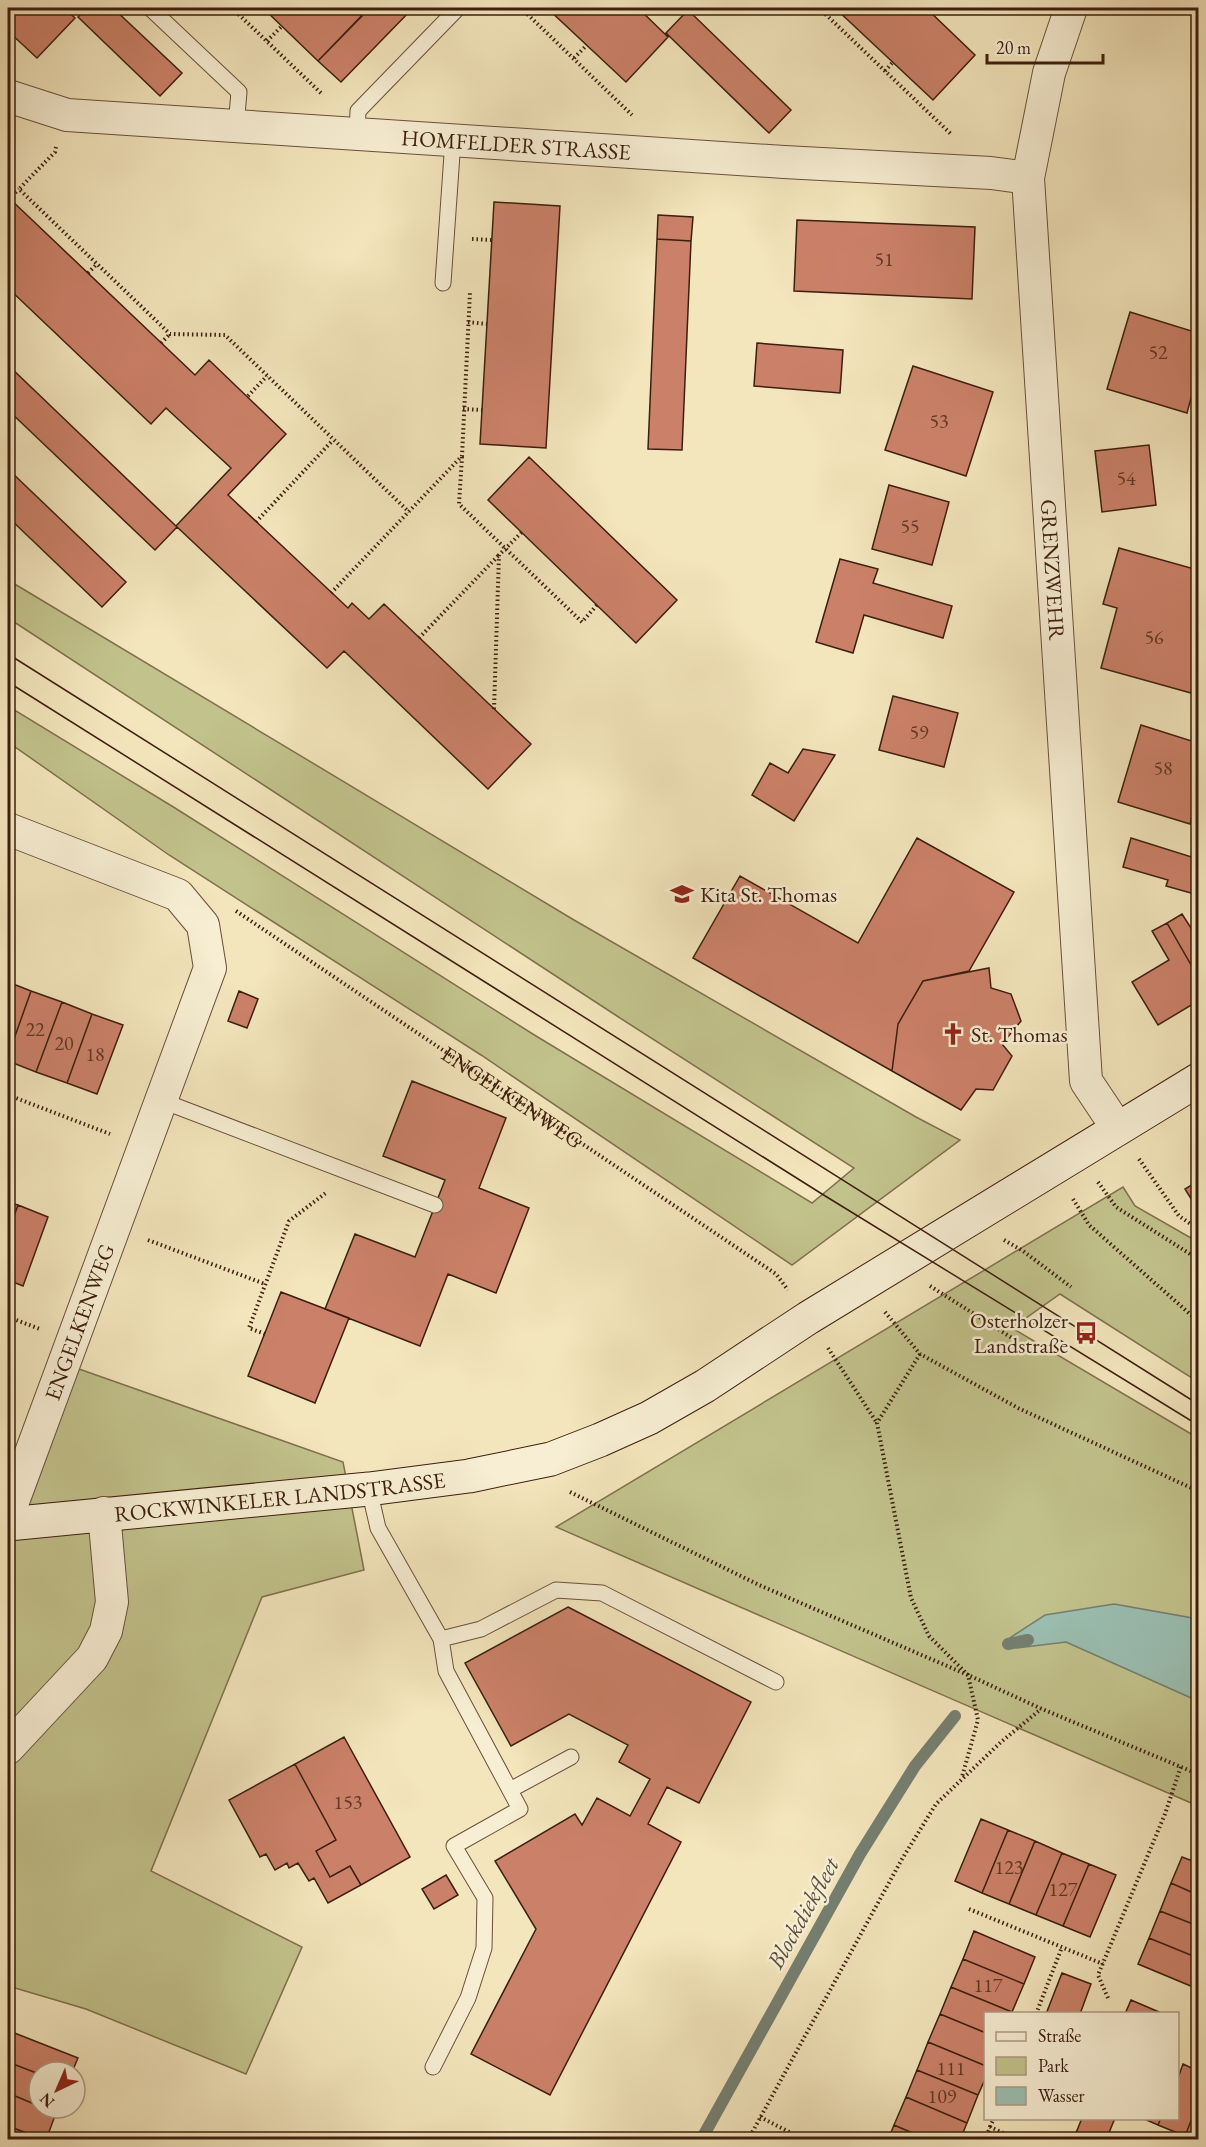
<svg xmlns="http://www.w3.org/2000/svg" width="1206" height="2147" font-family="'EB Garamond',serif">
	<rect width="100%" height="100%" fill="#f3e5bc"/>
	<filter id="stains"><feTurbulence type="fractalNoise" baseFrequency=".00333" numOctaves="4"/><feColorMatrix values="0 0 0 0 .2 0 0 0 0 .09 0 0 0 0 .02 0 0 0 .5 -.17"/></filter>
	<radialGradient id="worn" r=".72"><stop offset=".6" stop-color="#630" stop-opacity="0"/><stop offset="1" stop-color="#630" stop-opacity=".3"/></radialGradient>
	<!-- green -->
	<path fill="#c2c28c" stroke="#80704d" stroke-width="1.5" d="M 8,580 L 574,920 L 916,1117 L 960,1140 L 792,1265 L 481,1055 L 169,855 L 8,742 L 8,706 L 175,808 L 536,1036 L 812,1203 L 854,1168 L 617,1016 L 8,618 Z
		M 1123,1187 L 1135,1206 L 1198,1242 L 1198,1382 L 1060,1294 L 1012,1328 L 1198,1438 L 1198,1806 L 556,1527 Z
		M 79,1369 L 343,1462 L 364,1570 L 262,1597 L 151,1871 L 302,1947 L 246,2074 L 86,2009 L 8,1986 L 8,1532 Z"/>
	<!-- water -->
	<path fill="#9bbfb2" stroke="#757f70" stroke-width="1.5" d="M 1114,1604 L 1198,1619 L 1198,1701 L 1066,1642 L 1017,1648 L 1008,1639 L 1045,1615 Z"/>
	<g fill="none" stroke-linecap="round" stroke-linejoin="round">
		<!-- stream -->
		<path stroke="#757f70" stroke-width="12" d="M 1008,1644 L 1028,1640
			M 701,2140 L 860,1854 L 915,1766 L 955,1716"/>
	</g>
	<!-- building -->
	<path fill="#cb8169" stroke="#3d1e0e" stroke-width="1.5" d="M 8,8 L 64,8 L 75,18 L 37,58 L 8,31 Z
		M 87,8 L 113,8 L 182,73 L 160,96 L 78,17 Z
		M 263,8 L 353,8 L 362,16 L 318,61 Z
		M 369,8 L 413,8 L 341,82 L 318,61 Z
		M 547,8 L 638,8 L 668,37 L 626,82 Z
		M 835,8 L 926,8 L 975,55 L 933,100 Z
		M 688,10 L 791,110 L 769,133 L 666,33 Z
		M 8,197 L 195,375 L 209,360 L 286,434 L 228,495 L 348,608 L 352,603 L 369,619 L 384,604 L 531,744 L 488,789 L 344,651 L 327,668 L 176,526 L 231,468 L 166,408 L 151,424 L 8,288 Z
		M 494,202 L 560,206 L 546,448 L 480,444 Z
		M 658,215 L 693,217 L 691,241 L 657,239 Z
		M 797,220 L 975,227 L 972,299 L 794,291 Z
		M 657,239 L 691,241 L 682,450 L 648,449 Z
		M 1130,312 L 1198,333 L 1198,372 L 1187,413 L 1107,389 Z
		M 757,343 L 843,350 L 840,393 L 754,386 Z
		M 8,365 L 177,527 L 155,550 L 8,410 Z
		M 913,366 L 993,392 L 966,476 L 885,450 Z
		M 1149,445 L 1156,505 L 1102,512 L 1095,451 Z
		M 529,457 L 677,600 L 636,643 L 488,500 Z
		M 8,469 L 126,582 L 102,607 L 8,517 Z
		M 889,485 L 949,502 L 932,565 L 872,549 Z
		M 1119,548 L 1198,570 L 1198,666 L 1191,693 L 1101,668 L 1117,608 L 1103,604 Z
		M 840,559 L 878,569 L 873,583 L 952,606 L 943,638 L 864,615 L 853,653 L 816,642 Z
		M 893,696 L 958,713 L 944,767 L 879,750 Z
		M 1141,725 L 1198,743 L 1198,794 L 1190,824 L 1118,802 Z
		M 803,749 L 835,755 L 794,821 L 752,795 L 770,763 L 788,773 Z
		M 917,838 L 1014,892 L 969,971 L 923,981 L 898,1024 L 892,1071 L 693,958 L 740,876 L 858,943 Z
		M 1131,838 L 1198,859 L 1198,895 L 1166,886 L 1168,880 L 1123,867 Z
		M 1182,914 L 1198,939 L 1198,977 L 1167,923 Z
		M 1167,923 L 1198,977 L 1198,1001 L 1158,1025 L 1132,982 L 1169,960 L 1152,931 Z
		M 989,968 L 991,988 L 1011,994 L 1021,1021 L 1002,1044 L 1012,1056 L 993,1090 L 976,1089 L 961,1110 L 892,1071 L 898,1024 L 923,981 Z
		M 8,982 L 31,991 L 8,1056 Z
		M 31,991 L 62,1002 L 36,1072 L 8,1061 L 8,1056 Z
		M 239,991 L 258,999 L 247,1028 L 228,1021 Z
		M 62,1002 L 92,1014 L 67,1083 L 36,1072 Z
		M 92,1014 L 123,1025 L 97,1094 L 67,1083 Z
		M 412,1081 L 506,1118 L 479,1188 L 529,1208 L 496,1293 L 448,1274 L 420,1346 L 325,1309 L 355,1234 L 415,1257 L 445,1180 L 383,1156 Z
		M 1198,1181 L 1198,1210 L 1185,1189 Z
		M 8,1202 L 18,1205 L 8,1233 Z
		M 18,1205 L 48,1217 L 23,1286 L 8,1280 L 8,1233 Z
		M 281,1292 L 349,1318 L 315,1403 L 248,1376 Z
		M 568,1607 L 751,1702 L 699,1803 L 667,1787 L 648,1824 L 681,1842 L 550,2095 L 471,2054 L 536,1929 L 495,1861 L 575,1814 L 582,1825 L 597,1798 L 630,1816 L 650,1779 L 619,1762 L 628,1745 L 569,1714 L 511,1746 L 465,1663 Z
		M 344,1737 L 410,1857 L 361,1885 L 350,1866 L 330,1877 L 316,1851 L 336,1840 L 295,1764 Z
		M 295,1764 L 336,1840 L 316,1851 L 330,1877 L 350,1866 L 361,1885 L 328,1903 L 314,1878 L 309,1881 L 298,1863 L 289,1868 L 287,1863 L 275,1870 L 266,1854 L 260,1857 L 229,1800 Z
		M 981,1819 L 1008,1830 L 982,1893 L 955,1881 Z
		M 1008,1830 L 1035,1841 L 1009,1904 L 982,1893 Z
		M 1035,1841 L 1062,1853 L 1036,1915 L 1009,1904 Z
		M 1062,1853 L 1089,1864 L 1063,1926 L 1036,1915 Z
		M 1182,1857 L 1198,1863 L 1198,1895 L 1171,1883 Z
		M 1089,1864 L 1116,1875 L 1090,1937 L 1063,1926 Z
		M 446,1875 L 458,1895 L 434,1909 L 422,1889 Z
		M 1171,1883 L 1198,1895 L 1198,1926 L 1160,1911 Z
		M 1160,1911 L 1198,1926 L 1198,1958 L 1149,1938 Z
		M 974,1931 L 1035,1957 L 1024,1984 L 963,1959 Z
		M 1149,1938 L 1198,1958 L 1198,1989 L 1138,1964 Z
		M 963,1959 L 1024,1984 L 1012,2012 L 951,1987 Z
		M 1062,1973 L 1091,1984 L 1080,2014 L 1046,2014 Z
		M 951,1987 L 1012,2012 L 1012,2014 L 986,2014 L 986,2033 L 940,2014 Z
		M 1131,2000 L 1159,2012 L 1158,2014 L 1125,2014 Z
		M 940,2014 L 986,2033 L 986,2066 L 928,2042 Z
		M 12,2032 L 78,2058 L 72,2072 L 39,2072 L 39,2074 L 8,2062 L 8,2044 Z
		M 928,2042 L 986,2066 L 986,2077 L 978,2095 L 917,2070 Z
		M 8,2062 L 39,2074 L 39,2106 L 8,2093 Z
		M 1183,2064 L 1198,2071 L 1198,2103 L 1185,2136 L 1158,2125 L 1161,2118 L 1178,2118 L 1178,2078 Z
		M 917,2070 L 978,2095 L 967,2123 L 906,2097 Z
		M 8,2093 L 39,2106 L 39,2108 L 45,2108 L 56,2113 L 46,2140 L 8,2126 Z
		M 906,2097 L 967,2123 L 960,2140 L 929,2140 L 894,2125 Z
		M 1198,2103 L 1198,2140 L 1194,2140 L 1185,2136 Z
		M 1082,2118 L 1115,2118 L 1106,2140 L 1078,2140 L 1074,2138 Z
		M 1142,2118 L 1161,2118 L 1158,2125 Z
		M 894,2125 L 929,2140 L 888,2140 Z
		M 8,2126 L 43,2140 L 8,2140 Z"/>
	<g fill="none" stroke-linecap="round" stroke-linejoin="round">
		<!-- lane casing -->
		<g stroke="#6a503a" stroke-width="17">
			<path id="lane" d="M 150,8 L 239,92 L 236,126
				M 357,134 L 358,111 L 458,8
				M 443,283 L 453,140
				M 160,1100 L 435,1205
				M 369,1489 L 378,1528 L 441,1639 L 446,1671 L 520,1809 L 454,1846 L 485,1898 L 484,1948 L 468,1998 L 433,2067
				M 441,1639 L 481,1629 L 556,1590 L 602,1593 L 776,1682
				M 510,1790 L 571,1757"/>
		</g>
		<!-- street casing -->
		<g stroke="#6a503a" stroke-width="34">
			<g id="street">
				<path id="s2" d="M 1071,8 L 1049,73 L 1028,178 L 1086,1081 L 1118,1129"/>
				<path id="s3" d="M 8,96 L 67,115 L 784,162 L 991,173 L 1028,178"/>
				<path d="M 8,829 L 178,895 L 203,925 L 210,968 L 8,1515"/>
				<path d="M 8,1748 L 92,1658 L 106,1631 L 112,1602 L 104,1513"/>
			</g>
		</g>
		<!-- secondary casing -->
		<g stroke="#3d1e0e" stroke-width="35">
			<g id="secondary">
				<path id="s4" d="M 8,1524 L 369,1489 L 469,1476 L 551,1459 L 600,1440 L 649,1418 L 705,1386 L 808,1318 L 1198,1080"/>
			</g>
		</g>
		<!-- path -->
		<g stroke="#3d1e0e" stroke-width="4" stroke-dasharray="1.5 3" stroke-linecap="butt">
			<path d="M 232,8 L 323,95"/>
			<path d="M 521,8 L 632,115"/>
			<path d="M 819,8 L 952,135"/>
			<path d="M 267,41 L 282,26"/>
			<path d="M 574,58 L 587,45"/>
			<path d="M 885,71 L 893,62"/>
			<path d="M 56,147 L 55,152 L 19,189 L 170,334 L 225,335 L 409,512"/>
			<path d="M 9,199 L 19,189"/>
			<path d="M 472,239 L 492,240"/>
			<path d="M 88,273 L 97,264"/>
			<path d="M 468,322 L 487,324"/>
			<path d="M 161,343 L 170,334"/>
			<path d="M 248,396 L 267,376"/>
			<path d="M 463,409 L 482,410"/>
			<path d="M 462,457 L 459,504 L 582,622 L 597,605"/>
			<path d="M 256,522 L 333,440"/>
			<path d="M 331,593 L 462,456 L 470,292"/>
			<path d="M 419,638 L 499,555"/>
			<path d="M 494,709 L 499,555 L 522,532"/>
			<path id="s1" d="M 236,911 L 776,1274 L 788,1290"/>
			<path d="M 8,1095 L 110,1134"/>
			<path d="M 1139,1159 L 1179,1216 L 1198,1229"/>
			<path d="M 1098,1182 L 1116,1207 L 1198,1259"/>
			<path d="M 1073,1199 L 1089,1225 L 1198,1321"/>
			<path d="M 148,1240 L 265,1284"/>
			<path d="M 1004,1240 L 1023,1251 L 1071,1287"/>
			<path d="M 930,1286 L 1012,1338"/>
			<path d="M 885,1312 L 920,1354 L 1018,1408 L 1198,1491"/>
			<path d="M 8,1317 L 40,1329"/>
			<path d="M 265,1334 L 249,1328 L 289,1221 L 327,1192"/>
			<path d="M 828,1348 L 877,1423"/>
			<path d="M 920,1354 L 877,1423 L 911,1598 L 929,1636 L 968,1675 L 978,1720 L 962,1777"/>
			<path d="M 570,1492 L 759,1585 L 968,1675 L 1042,1709 L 1198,1774"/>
			<path d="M 969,1909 L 1103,1964"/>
			<path d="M 1108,1998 L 1098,1975 L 1165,1814 L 1181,1766"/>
			<path d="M 1036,2014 L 1062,1947"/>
			<path d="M 760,2117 L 805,2140"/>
			<path d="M 990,2127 L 994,2118"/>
			<path d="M 748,2140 L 902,1859 L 936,1804 L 1001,1742 L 1041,1709"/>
			<path d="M 985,2140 L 990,2127 L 1019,2140"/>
		</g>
		<!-- lane -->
		<use href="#lane" stroke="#f7eed3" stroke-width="15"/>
		<!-- street -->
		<use href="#street" stroke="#f7eed3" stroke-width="32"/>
		<!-- secondary -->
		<use href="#secondary" stroke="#f7eed3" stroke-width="33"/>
		<!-- tram -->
		<path stroke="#3d1e0e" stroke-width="1.5" d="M 8,654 L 1198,1404
			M 8,682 L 822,1194 L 1198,1425"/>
	</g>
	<!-- icons -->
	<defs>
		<g id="school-bare" transform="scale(1.8)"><path d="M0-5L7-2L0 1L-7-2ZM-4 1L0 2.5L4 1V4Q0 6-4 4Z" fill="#8f2418" stroke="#f7eed3" stroke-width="2.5" paint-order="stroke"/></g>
		<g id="church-bare" transform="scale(1.8)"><path d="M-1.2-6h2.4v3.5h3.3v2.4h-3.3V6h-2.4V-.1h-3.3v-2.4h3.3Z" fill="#8f2418" stroke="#f7eed3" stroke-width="2.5" paint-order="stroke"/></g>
		<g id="bus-bare" transform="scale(1.8)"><path d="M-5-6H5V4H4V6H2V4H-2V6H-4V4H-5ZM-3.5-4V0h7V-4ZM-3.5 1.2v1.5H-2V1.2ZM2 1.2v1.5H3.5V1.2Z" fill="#8f2418" stroke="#f7eed3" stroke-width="2.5" paint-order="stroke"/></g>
	</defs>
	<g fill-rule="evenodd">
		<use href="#school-bare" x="682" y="894"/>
		<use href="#church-bare" x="953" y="1034"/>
		<use href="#bus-bare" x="1086" y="1333"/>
	</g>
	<g text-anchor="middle" stroke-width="5" stroke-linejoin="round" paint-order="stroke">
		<!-- number labels -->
		<g font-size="20" fill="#603725">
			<text x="884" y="266">51</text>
			<text x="1158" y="359">52</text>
			<text x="939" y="428">53</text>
			<text x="1126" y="485">54</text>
			<text x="910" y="533">55</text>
			<text x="1154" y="644">56</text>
			<text x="919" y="739">59</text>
			<text x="1163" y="775">58</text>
			<text x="35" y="1036">22</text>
			<text x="64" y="1050">20</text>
			<text x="95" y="1061">18</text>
			<text x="348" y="1809">153</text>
			<text x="1009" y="1874">123</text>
			<text x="1063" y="1896">127</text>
			<text x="988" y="1992">117</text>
			<text x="951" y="2075">111</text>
			<text x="942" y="2103">109</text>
		</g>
		<!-- street labels -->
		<g font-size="22" fill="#3d1e0e" stroke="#f7eed3">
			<text dy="8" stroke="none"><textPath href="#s3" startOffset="512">HOMFELDER STRASSE</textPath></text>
			<text dy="8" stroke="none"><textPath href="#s2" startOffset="568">GRENZWEHR</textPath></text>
			<text dy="8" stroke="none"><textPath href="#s1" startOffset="333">ENGELKENWEG</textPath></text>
			<text transform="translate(79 1322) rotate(-70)" y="8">ENGELKENWEG</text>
			<text dy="8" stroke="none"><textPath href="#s4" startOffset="273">ROCKWINKELER LANDSTRASSE</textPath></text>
		</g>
		<!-- poi labels -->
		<g font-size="22" fill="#3d1e0e" stroke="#f7eed3" text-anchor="start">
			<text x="700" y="902">Kita St. Thomas</text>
			<text x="971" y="1042">St. Thomas</text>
			<text x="1068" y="1328" text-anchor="end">Osterholzer<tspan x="1068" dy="25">Landstraße</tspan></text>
		</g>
		<!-- water labels -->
		<g font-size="24" font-style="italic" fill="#594e3f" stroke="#f7eed3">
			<text transform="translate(803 1913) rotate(-61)" y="8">Blockdiekfleet</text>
		</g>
	</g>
	<!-- margin -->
	<rect width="1206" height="2147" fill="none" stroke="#f3e5bc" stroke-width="30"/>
	<rect x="9" y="9" width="1188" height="2129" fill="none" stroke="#3d1e0e" stroke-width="3"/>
	<rect x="15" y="15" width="1176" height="2117" fill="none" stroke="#3d1e0e" stroke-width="1.5"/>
	<!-- legend -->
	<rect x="984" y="2012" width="195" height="108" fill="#f7eed3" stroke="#ad9b84" stroke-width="1.5"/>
	<rect x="996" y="2032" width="30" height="9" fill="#f7eed3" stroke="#ad9b84" stroke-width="1.5"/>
	<text x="1038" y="2042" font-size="18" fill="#3d1e0e">Straße</text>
	<rect x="996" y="2057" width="30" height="18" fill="#c2c28c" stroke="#ad9b84" stroke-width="1.5"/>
	<text x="1038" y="2072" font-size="18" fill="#3d1e0e">Park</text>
	<rect x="996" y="2087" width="30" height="18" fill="#9bbfb2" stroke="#ad9b84" stroke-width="1.5"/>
	<text x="1038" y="2102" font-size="18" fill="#3d1e0e">Wasser</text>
	<!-- north arrow -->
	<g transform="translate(57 2090) rotate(224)"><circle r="28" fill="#f7eed3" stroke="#ad9b84" stroke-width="1.5"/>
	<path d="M0-4.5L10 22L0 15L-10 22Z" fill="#8f2418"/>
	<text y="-9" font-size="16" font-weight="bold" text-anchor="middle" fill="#3d1e0e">N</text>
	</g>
	<!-- scale -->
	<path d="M987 54v9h116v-9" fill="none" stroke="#3d1e0e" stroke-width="3"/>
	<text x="996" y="54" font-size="18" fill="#3d1e0e" stroke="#f7eed3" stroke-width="4.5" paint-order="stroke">20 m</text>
	<rect width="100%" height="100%" filter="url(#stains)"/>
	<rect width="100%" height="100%" fill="url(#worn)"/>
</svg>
